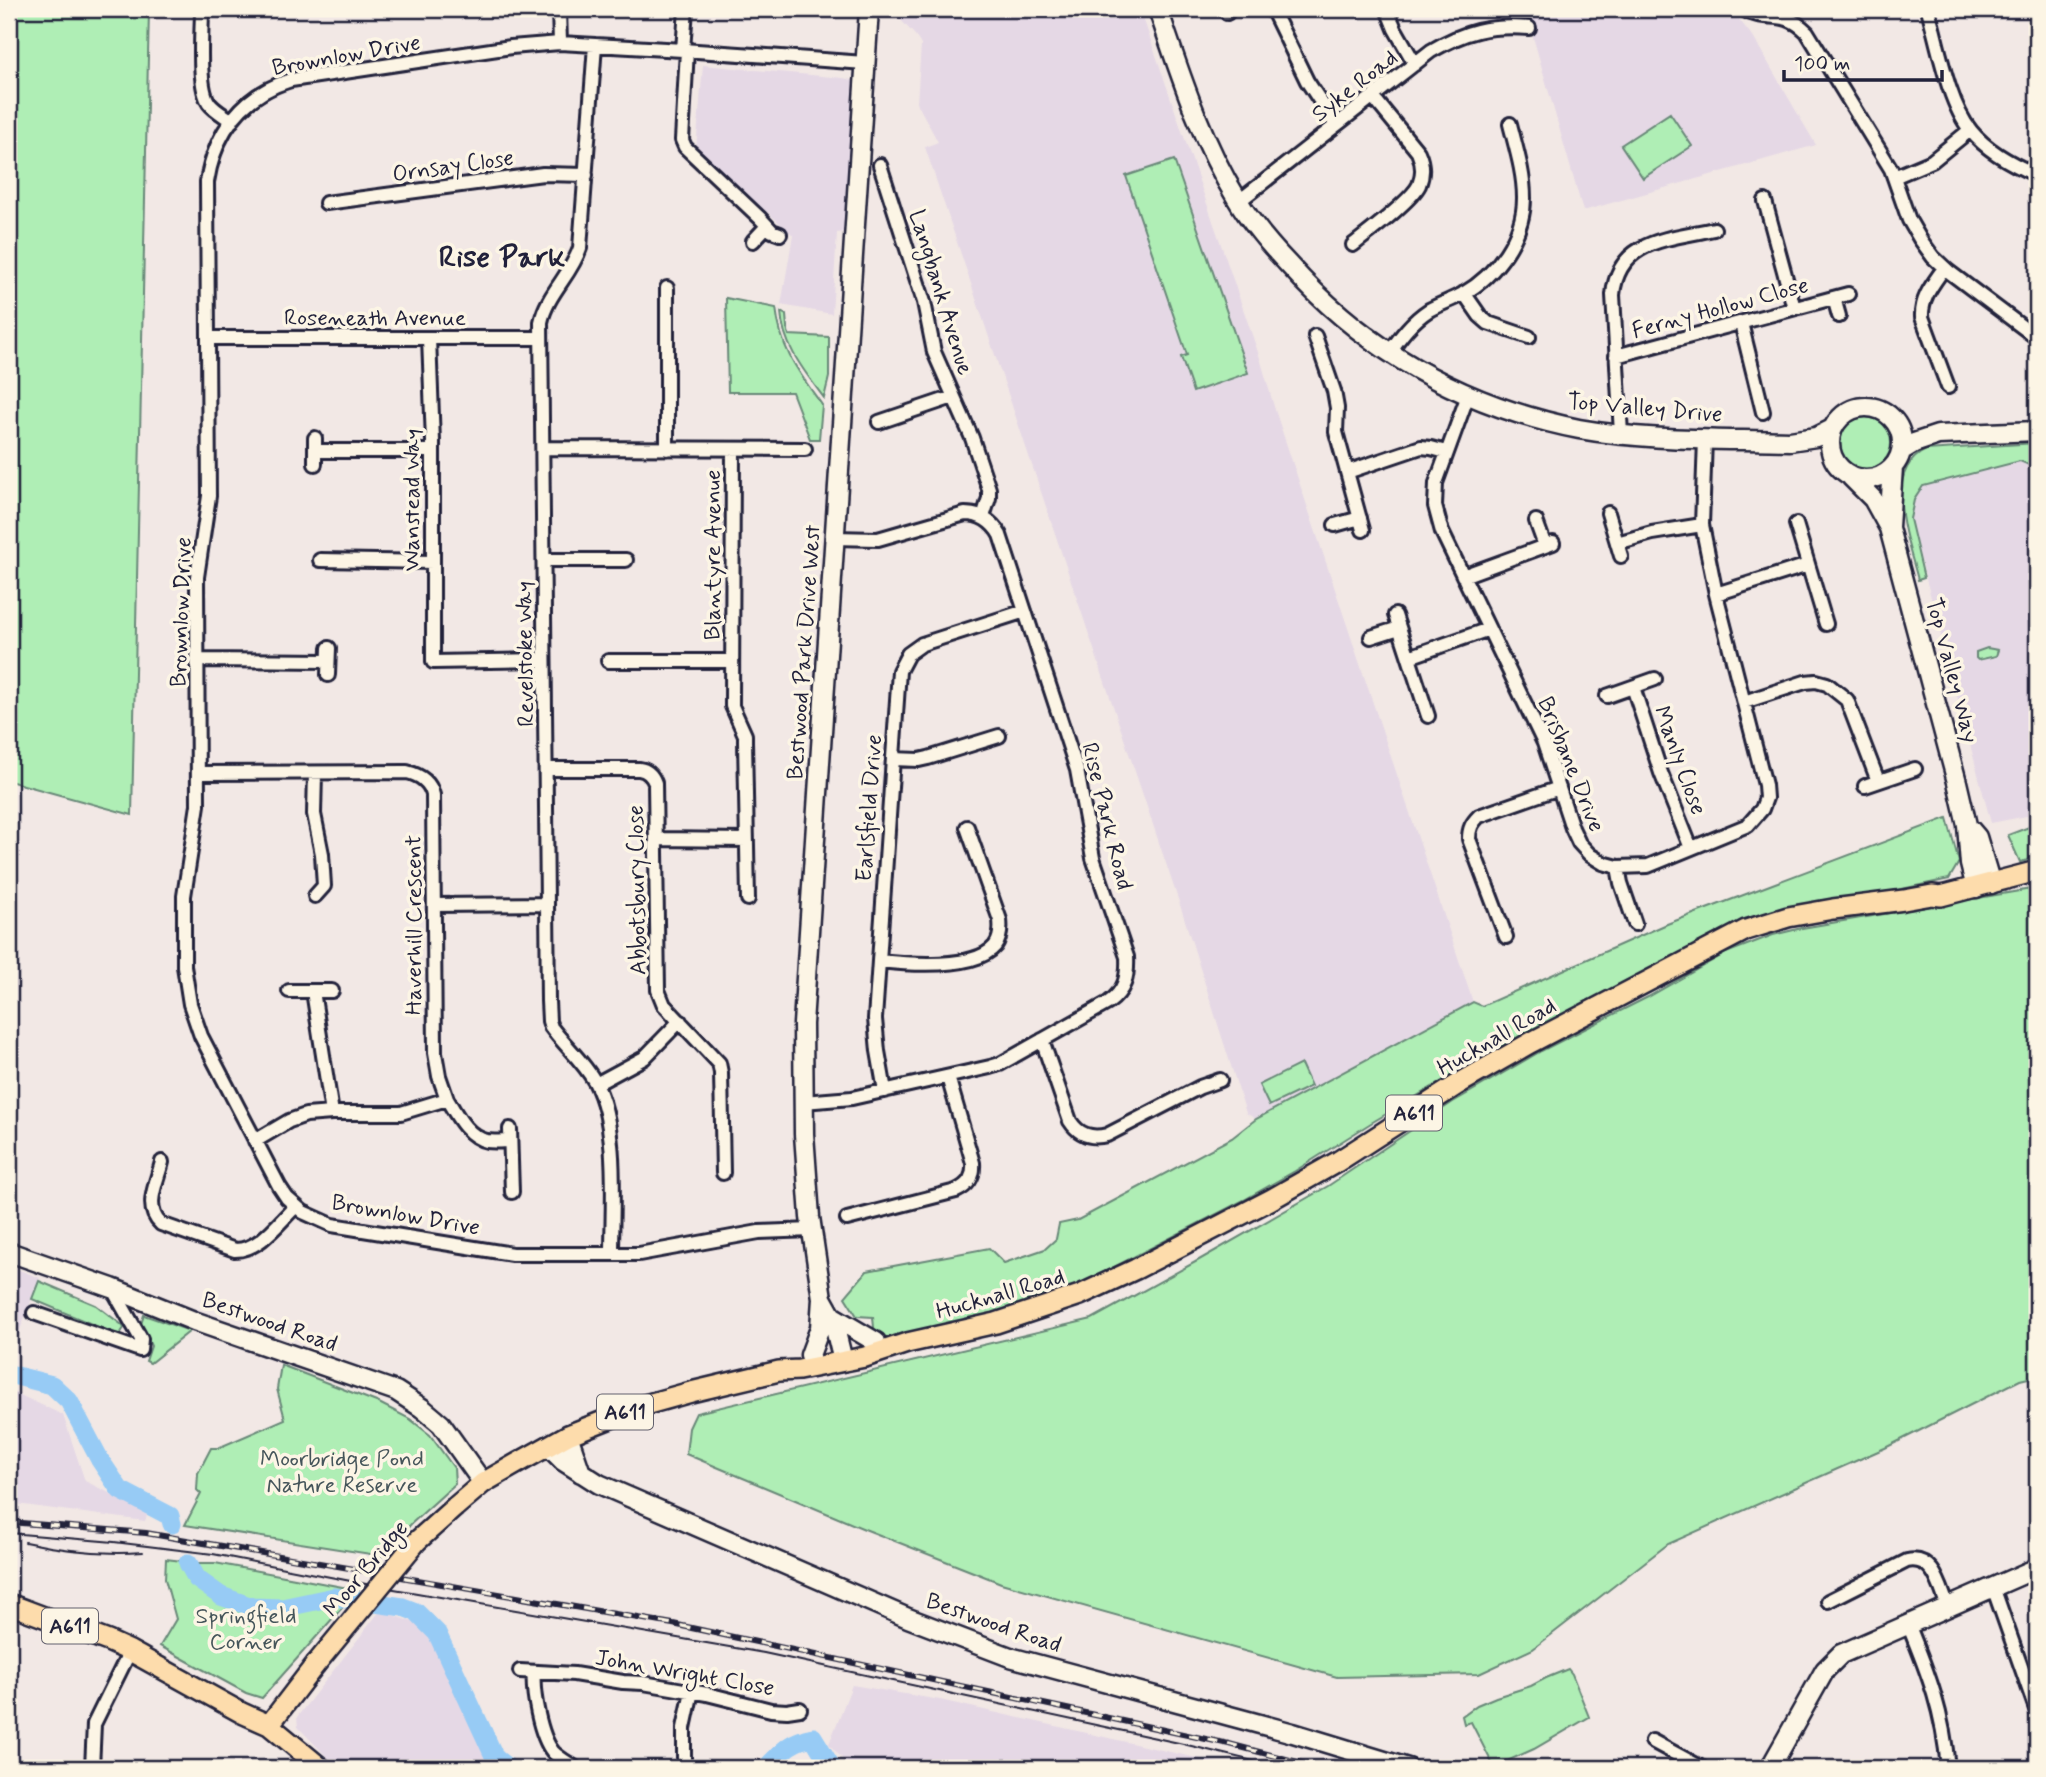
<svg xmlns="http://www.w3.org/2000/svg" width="2046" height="1777" font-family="Mynerve,sans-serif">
	<rect width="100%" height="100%" fill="#f2e8e5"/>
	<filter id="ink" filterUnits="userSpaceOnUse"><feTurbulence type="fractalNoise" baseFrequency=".0143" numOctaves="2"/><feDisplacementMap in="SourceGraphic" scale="14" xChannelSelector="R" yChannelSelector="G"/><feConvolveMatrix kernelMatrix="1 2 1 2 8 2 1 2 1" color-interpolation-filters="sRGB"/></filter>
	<g filter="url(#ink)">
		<!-- built -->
		<path fill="#e5d8e5" d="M 896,9 L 1140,9 L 1260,358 L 1275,410 L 1473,1002 L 1256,1119 L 1246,1113 L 1182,911 L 925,147 L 938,142 L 917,103 L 921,45 L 915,35 L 896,15 Z
			M 1525,9 L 1731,9 L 1753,37 L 1816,145 L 1583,211 Z
			M 703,65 L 843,78 L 857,81 L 845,232 L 837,233 L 832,314 L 781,305 L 793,235 L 696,149 Z
			M 2021,461 L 2029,465 L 2037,463 L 2037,814 L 1991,823 L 1910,519 L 1914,500 L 1923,486 Z
			M 9,1266 L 40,1278 L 10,1356 L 9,1355 Z
			M 9,1390 L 63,1415 L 85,1481 L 148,1512 L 145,1521 L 9,1503 Z
			M 380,1611 L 419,1624 L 430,1636 L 492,1768 L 342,1768 L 328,1758 L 298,1727 L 297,1717 Z
			M 852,1685 L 940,1700 L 1241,1768 L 851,1768 L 829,1744 Z"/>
		<!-- green -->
		<path fill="#afeeb5" stroke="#688878" stroke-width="2" d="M 9,9 L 149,9 L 132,815 L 9,781 Z
			M 1670,113 L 1692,146 L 1643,178 L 1621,145 Z
			M 1174,160 L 1248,373 L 1193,392 L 1181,357 L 1187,355 L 1126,176 Z
			M 726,298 L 776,308 C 781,351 798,371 822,405 L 819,439 L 810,439 L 792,392 L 728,392 Z
			M 781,312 L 786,315 L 787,327 L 789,335 L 829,337 L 829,377 L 824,398 C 805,372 783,346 781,312 Z
			M1839 443a26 26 0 1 1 52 0a26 26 0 1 1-52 0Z
			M 2037,443 L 2037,453 L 2029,465 L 2020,461 L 1923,486 L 1914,500 L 1910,519 L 1924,578 L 1918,580 C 1909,544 1880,471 1926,450 Z
			M 1987,648 L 1998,650 L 1996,656 L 1978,660 L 1976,658 L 1976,652 Z
			M 1947,818 L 1959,862 L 1949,879 L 1883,893 L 1837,898 L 1788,909 L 1750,919 L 1721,931 L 1466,1067 L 1371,1123 L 1295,1171 L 1244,1200 L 1079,1285 L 1000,1314 L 897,1337 L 875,1338 L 873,1317 L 857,1316 L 845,1297 L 867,1271 L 989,1248 L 1004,1263 L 1045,1249 L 1056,1239 L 1059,1224 L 1078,1220 L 1232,1138 L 1256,1119 L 1473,1002 L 1482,1006 L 1667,924 Z
			M 2037,824 L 2037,858 L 2020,862 L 2008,835 Z
			M 2037,888 L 2037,1376 L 2020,1380 L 1885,1448 L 1668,1544 L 1533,1649 L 1479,1674 L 1337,1677 L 1001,1583 L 862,1528 L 686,1454 L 689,1428 L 696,1413 L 1092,1319 L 1199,1260 L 1328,1186 L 1453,1102 L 1541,1051 L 1648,997 L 1726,953 L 1773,935 L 1802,928 Z
			M 1301,1064 L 1311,1086 L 1269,1106 L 1259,1085 Z
			M 39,1281 L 96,1305 L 122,1325 L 124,1328 L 120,1334 L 113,1333 L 32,1299 Z
			M 144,1315 L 190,1331 L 150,1363 L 146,1361 L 151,1346 L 141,1324 Z
			M 281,1365 L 379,1403 L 410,1419 L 430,1435 L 454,1468 L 455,1484 L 411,1524 L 383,1556 L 185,1525 L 201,1494 L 197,1490 L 198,1473 L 211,1448 L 218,1448 L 285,1419 L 277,1389 Z
			M 166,1559 L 198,1563 L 215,1563 L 358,1590 L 262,1698 L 246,1693 L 160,1646 L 176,1619 L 165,1579 Z
			M 1568,1669 L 1572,1674 L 1589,1717 L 1534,1749 L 1494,1767 L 1471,1722 L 1464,1724 L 1462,1716 L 1477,1705 L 1496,1697 L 1531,1686 L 1546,1678 Z"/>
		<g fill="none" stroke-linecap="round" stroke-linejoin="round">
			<!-- river -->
			<path stroke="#97cbf5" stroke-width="19" d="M 9,1374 L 52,1385 L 69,1401 L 100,1460 L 120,1490 L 170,1516 L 172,1524
				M 188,1563 L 197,1579 L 221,1596 L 252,1607 L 282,1608 L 334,1597 L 403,1607 L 416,1612 L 437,1633 L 495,1758 L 508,1768
				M 766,1768 C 783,1751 788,1742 813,1737 L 832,1768"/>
			<!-- street casing -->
			<g stroke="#22223b" stroke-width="18">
				<path id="street" d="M 202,9 C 202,31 197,86 209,103 C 215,111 224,115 232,121
					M 559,9 L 560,43
					M 1226,9 L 1227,13
					M 1272,9 L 1307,81 L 1336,125
					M 1387,9 L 1395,29 L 1415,64
					M 1743,9 C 1767,24 1782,7 1807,32 L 1891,169 L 1909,220 L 1920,239 L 1933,257 L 1948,271 L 2037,338
					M 1928,9 C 1938,44 1948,103 1971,131 C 1988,152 2013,165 2037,175
					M 595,45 L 580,248 C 571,275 547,294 541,322 L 548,1001 L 549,1021 L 551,1027 C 565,1046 583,1061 595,1082 C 619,1127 612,1204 612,1254
					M 683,50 L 686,9
					M 687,50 L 682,140 L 685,147 L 760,218 L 772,231 L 780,234
					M 880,165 L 924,302 L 934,352 L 972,438 L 989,489 L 989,498 L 983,517
					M 1894,177 L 1932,161 L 1970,130
					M 1765,201 L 1794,308
					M 1238,202 L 1431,51 C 1465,31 1489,25 1529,28
					M 326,203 L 543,174 L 586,175
					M 753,241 L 767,226
					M 1353,245 C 1368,233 1412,200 1419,185 C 1424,173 1423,163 1418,152 L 1373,97
					M 1944,268 C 1934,283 1921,297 1922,317 L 1948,387
					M 667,288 L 667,449
					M 1464,293 L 1480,316 L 1488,323 L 1529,337
					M 1834,298 L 1839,316
					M 1741,323 L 1763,412
					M 1315,336 L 1334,391 L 1337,408 L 1336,432 L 1363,530
					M 208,338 L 541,338
					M 429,338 L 433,442 L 433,662 L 544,660
					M 1389,353 C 1400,337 1412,321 1429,310 C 1440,304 1452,300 1463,294 C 1496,275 1524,237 1524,198 C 1524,173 1516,148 1510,124
					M 1616,356 L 1848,294
					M 1468,395 L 1436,483 L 1435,506 L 1442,532 L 1544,743 L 1572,828 L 1579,843 L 1590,855 L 1603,863 L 1618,867 L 1648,866 L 1748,825 L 1762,809 L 1766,798 L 1765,785 L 1716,594 L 1702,525 L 1705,439
					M 879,422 L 953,397
					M 1621,434 L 1613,295 C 1618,239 1670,239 1714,229
					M 543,448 L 805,449
					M 733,449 L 732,706 L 745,735 L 745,741 L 748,899
					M 315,451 L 433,451
					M 315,464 L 315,438
					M 1347,472 L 1421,447 L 1431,448 L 1446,452
					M 1608,513 L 1621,556
					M 1536,521 L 1545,546
					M 1796,524 L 1826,624
					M 1335,525 L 1360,518
					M 1617,543 L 1652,533 L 1702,525
					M 320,560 L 433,562
					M 544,560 L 626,560
					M 1463,576 L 1553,543
					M 1716,594 L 1808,565
					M 1395,615 L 1428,716
					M 1371,637 L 1399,628
					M 1409,657 L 1489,629
					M 197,660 L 328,661
					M 608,661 L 732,661
					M 328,675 L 329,648
					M 1633,687 L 1661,773 L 1691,848
					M 1607,696 L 1655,679
					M 1744,702 L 1805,682 L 1816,681 L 1827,684 L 1847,700 L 1878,781
					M 893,759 L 919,760 L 928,758 L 999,736
					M 546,769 L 639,769 C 647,770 652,775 655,783 L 658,990 L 664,1005 L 719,1063 L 721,1073 L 723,1173
					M 198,773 L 407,772 C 420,775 430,782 433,795 L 435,1053 L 439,1076 L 447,1099 L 401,1113 L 332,1113 L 306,1115 L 289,1121 L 255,1141
					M 315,773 L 314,814 L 322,854 L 324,886 L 315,896
					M 1865,786 L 1915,769
					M 656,839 L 747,840
					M 1618,867 L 1621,883 L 1635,924
					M 434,905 L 547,904
					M 1506,937 L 1469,839 C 1469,828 1472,823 1479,816 L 1559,788
					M 879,961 C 907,964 975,970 995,946 C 1001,938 1001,929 1000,920 L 967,827
					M 289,991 L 332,991
					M 313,991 L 332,1113
					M 1042,1040 L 1070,1121 C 1079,1135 1091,1139 1107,1135 L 1200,1087 L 1220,1080
					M 596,1084 L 644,1058 L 680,1021
					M 885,1091 L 878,1051 L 875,1019 L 899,671 L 908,654 L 922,644 L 1025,611
					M 447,1099 C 456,1114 467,1137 487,1141 C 494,1142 503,1141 510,1141
					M 803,1102 L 852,1098 L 990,1067 L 1000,1064 L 1108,1003 C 1125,991 1128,977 1127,957 L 1093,858 L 1077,770 L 1000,535 C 992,521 981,514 965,514 L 878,539 L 834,538
					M 510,1129 L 512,1192
					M 162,1162 C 157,1182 143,1208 161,1224 L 235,1250 C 260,1250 279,1222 295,1207
					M 847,1219 L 956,1191 C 969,1185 974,1177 973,1163 L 948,1077
					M 812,1230 L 759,1232 L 639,1254 L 512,1254 L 332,1225 L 303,1212 L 287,1198 L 279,1186 L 201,1036 L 190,1004 L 184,966 L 184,896 L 198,805 L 197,577 L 209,496 L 207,182 C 215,132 242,95 291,80 L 511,47 L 560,43 L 683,50 L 865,63
					M 34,1313 L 140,1350 L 141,1339 L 112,1288
					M 1993,1587 L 2037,1712
					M 1828,1601 L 1907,1561 C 1934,1555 1940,1587 1948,1607
					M 1908,1624 C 1929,1675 1943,1712 1948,1768
					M 520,1671 L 574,1674 L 623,1682 L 643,1683 L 707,1694 L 771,1710 L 787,1711 L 800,1709
					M 534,1672 C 532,1692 540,1736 553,1752 C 559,1758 568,1763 575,1768
					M 1652,1741 L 1702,1768
					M 92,1768 L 94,1724 L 130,1651
					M 684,1768 L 684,1728 L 692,1691"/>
			</g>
			<!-- secondary casing -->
			<g stroke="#22223b" stroke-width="23">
				<path id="secondary" d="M 1158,9 C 1180,74 1201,140 1237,199 C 1251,223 1270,245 1289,265 C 1367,352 1464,406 1579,429 C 1645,441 1723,439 1790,441 L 1816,437 L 1832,429
					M1830 443a36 36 0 1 1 72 0a36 36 0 1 1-72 0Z
					M 1901,451 L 1914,443 L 1938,435 L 2037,431
					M 1851,477 L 1873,499 L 1889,528 L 1957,782 L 1967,825 L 1970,864 L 1976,888
					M 1889,527 L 1893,467
					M 1971,830 L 1977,837 L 1991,884
					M 9,1252 L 112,1288 L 194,1321 L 396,1391 L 422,1408 L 441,1424 L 483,1483
					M 822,1298 L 832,1316 L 843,1361
					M 832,1316 L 876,1342
					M 810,1355 L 820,1328 L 822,1298 L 810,1217 L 804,1134 L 803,1024 L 869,9
					M 568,1435 L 581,1473
					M 548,1446 L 563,1461 L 599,1484 L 908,1618 L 1010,1657 L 1293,1733 L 1408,1768
					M 1770,1768 L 1825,1670 L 1841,1654 L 2037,1568"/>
			</g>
			<!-- primary casing -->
			<g stroke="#22223b" stroke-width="24">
				<path id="primary" d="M 455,1507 L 483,1483 L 516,1464 L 568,1435 L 641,1406 L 691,1392 L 779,1371 L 799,1370 L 865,1357 L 907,1343 L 996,1323 L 1080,1295 L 1136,1269 L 1270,1200 L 1337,1162 L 1460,1083 L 1530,1043 L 1746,930 L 1788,917 L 1833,909 L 1904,900 L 1932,895 L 1941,896 L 2037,871
					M 9,1604 L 108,1641 L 130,1651 L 242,1713 L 269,1725 L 321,1768
					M 269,1725 L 315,1665"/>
			</g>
			<!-- street -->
			<use href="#street" stroke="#fcf5e5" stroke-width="12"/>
			<!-- secondary -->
			<use href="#secondary" stroke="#fcf5e5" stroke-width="18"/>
			<!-- primary -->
			<use href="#primary" stroke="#fddcac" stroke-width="19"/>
			<!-- tram -->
			<path stroke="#22223b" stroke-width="2" d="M 9,1533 L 114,1542 L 213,1554 L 371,1585 L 764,1653 L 1179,1743 L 1282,1768
				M 25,1542 C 65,1551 102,1555 143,1552"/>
			<!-- rail casing -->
			<g stroke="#22223b" stroke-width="6">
				<path id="rail" d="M 9,1522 L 146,1533 L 673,1624 L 1229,1744 L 1320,1768"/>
			</g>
			<!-- rail -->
			<use href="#rail" stroke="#fcf5e5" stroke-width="3.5" stroke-dasharray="10" stroke-linecap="butt"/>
			<!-- primary-bridge casing -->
			<g stroke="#22223b" stroke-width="24" stroke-linecap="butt">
				<path id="primary-bridge" d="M 315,1665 L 417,1541 L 455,1507"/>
			</g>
			<!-- primary-bridge -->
			<use href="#primary-bridge" stroke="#fddcac" stroke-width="19"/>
		</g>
	</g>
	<g text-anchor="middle" stroke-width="7" stroke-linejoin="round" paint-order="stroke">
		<!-- shield labels -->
		<g fill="#fcf5e5" stroke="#63616e" stroke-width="2">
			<rect x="1386" y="1095.5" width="56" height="35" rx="5"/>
			<rect x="597" y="1394.5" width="56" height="35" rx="5"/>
			<rect x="42" y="1608.5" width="56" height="35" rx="5"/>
		</g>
		<g font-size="21" font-weight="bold" fill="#22223b">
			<text x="1414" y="1120">A611</text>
			<text x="625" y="1419">A611</text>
			<text x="70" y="1633">A611</text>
		</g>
		<!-- street labels -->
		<g font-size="23" fill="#22223b" stroke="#fcf5e5">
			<text transform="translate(346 54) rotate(-10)" y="8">Brownlow Drive</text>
			<text transform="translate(1354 85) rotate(-38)" y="8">Syke Road</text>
			<text transform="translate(453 165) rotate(-8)" y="8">Ornsay Close</text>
			<text transform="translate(942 292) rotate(73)" y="8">Langbank Avenue</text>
			<text transform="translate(1720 307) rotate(-15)" y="8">Ferny Hollow Close</text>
			<text x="375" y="325">Roseneath Avenue</text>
			<text transform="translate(1645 407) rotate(5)" y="8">Top Valley Drive</text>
			<text transform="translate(411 500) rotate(-90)" y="8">Wanstead Way</text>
			<text transform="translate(712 555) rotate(-90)" y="8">Blantyre Avenue</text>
			<text transform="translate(180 612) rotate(-88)" y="8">Brownlow Drive</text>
			<text transform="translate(803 652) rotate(-86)" y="8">Bestwood Park Drive West</text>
			<text transform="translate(524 654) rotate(-91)" y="8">Revelstoke Way</text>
			<text transform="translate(1953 670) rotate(75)" y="8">Top Valley Way</text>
			<text transform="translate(1681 760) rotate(70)" y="8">Manly Close</text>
			<text transform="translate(1572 764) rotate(68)" y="8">Brisbane Drive</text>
			<text transform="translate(868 808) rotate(-86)" y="8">Earlsfield Drive</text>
			<text transform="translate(1108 816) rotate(76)" y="8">Rise Park Road</text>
			<text transform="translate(636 890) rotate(-91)" y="8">Abbotsbury Close</text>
			<text transform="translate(413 925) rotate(-90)" y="8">Haverhill Crescent</text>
			<text transform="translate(1496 1036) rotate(-30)" y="8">Hucknall Road</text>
			<text transform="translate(406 1214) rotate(10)" y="8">Brownlow Drive</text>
			<text transform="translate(1000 1293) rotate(-16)" y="8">Hucknall Road</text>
			<text transform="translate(270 1321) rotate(19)" y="8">Bestwood Road</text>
			<text transform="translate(365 1568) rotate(-50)" y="8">Moor Bridge</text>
			<text transform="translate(994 1622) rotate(19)" y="8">Bestwood Road</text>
			<text transform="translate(685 1672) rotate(10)" y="8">John Wright Close</text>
		</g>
		<!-- park labels -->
		<g font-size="23" fill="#45555a" stroke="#fcf5e5">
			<text x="342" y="1466">Moorbridge Pond<tspan x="342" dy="26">Nature Reserve</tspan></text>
			<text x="246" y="1623">Springfield<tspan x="246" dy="26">Corner</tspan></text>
		</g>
		<!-- district labels -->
		<g font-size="30" font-weight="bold" fill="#22223b" stroke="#fcf5e5">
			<text x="502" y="266">Rise Park</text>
		</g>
	</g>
	<!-- margin -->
	<rect width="2046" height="1777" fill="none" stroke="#fcf5e5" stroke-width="35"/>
	<rect x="18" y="18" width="2011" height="1742" fill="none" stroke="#22223b" stroke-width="2.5" filter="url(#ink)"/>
	<!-- scale -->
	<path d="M1784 70v10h158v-10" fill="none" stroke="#22223b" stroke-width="3.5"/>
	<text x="1794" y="70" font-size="21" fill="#22223b" stroke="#fcf5e5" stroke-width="5" paint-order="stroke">100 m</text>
</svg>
